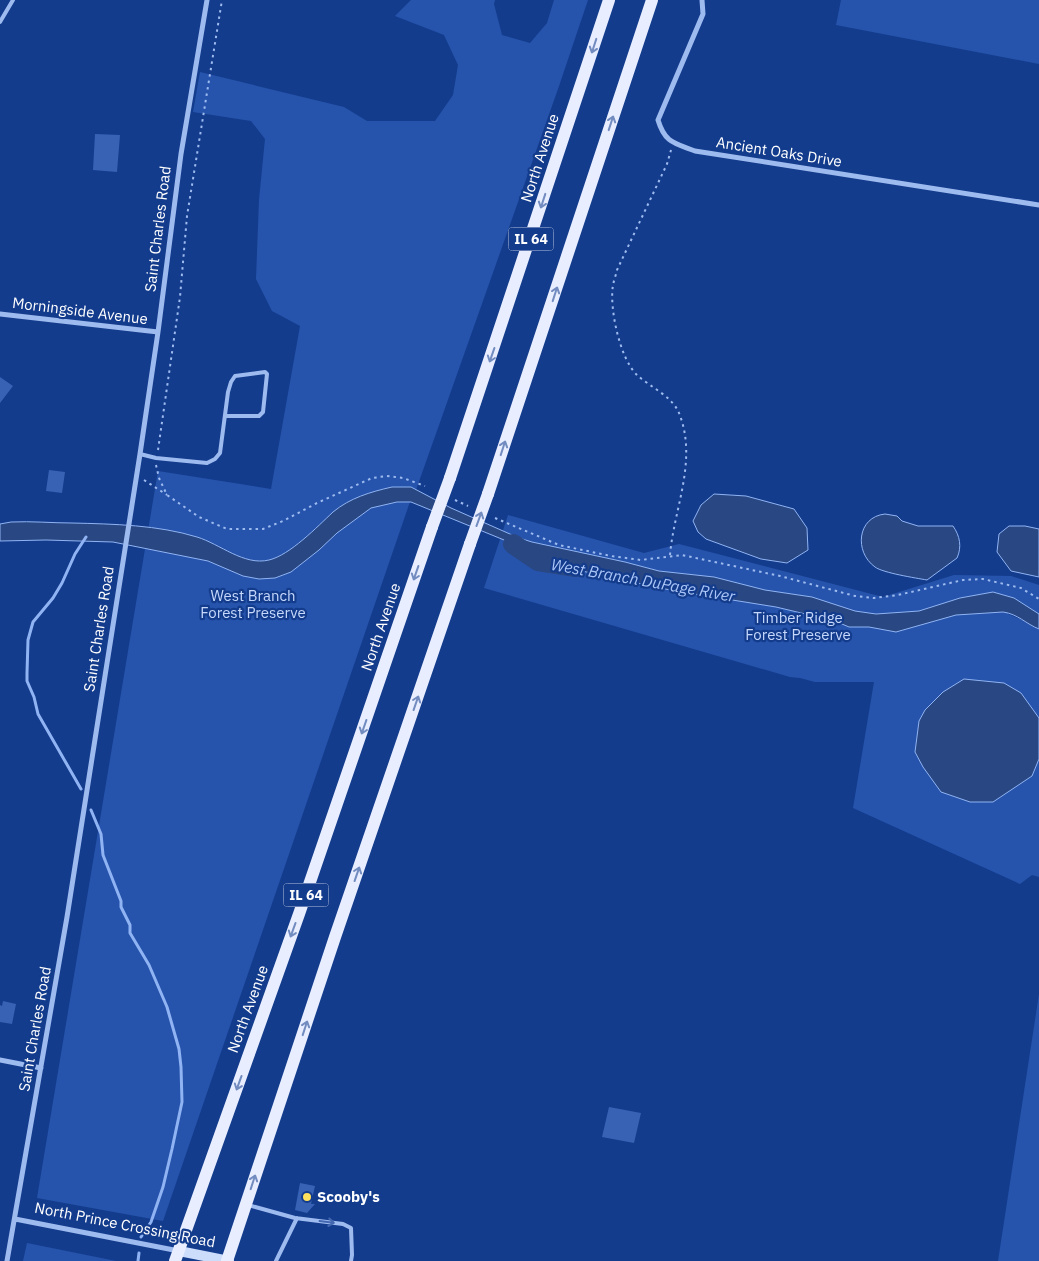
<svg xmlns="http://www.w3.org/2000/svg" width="1039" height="1261" font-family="'IBM Plex Sans',sans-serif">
	<rect width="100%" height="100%" fill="#143c8d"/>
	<!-- green -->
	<path fill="#2654ac" d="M 411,0 L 495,0 L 494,4 L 502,35 L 530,43 L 547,23 L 554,0 L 588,0 L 558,89 L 416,490 L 414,490 L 163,1221 L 37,1198 L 158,471 L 271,489 L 300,326 L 272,311 L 256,279 L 259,200 L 265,139 L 251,121 L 193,112 L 200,72 L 344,107 L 367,121 L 435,121 L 453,95 L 458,65 L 444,35 L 395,16 Z
		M 841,0 L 1039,0 L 1039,64 L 836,25 Z
		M 508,515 L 644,553 L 679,544 L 883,597 L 954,575 L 1011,576 L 1039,585 L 1039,624 L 1016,614 L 1008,614 L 1039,627 L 1039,877 L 1032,875 L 1020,884 L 853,808 L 874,682 L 815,682 L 800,678 L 790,677 L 484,588 Z
		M 1039,994 L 1039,1261 L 998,1261 Z
		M 27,1243 L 116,1261 L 23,1261 Z"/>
	<!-- water -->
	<path fill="#294783" stroke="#90b4f3" d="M 392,487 L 411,487 L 451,508 L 519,538 L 532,542 L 625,562 L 659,571 L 714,577 L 765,590 L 812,597 L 855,611 L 876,614 L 919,611 L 960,598 L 993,592 L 1014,598 L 1039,614 L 1039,629 C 1026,624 1018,614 1003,612 L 956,615 L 896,632 L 869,627 L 849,627 L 835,621 L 776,607 L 670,590 L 568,568 L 547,561 L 527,559 L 519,554 L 509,542 L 411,502 L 397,502 L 371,508 L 337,533 L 319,550 L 291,572 L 275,578 L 259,579 L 243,576 L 208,561 L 113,542 L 46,540 L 0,541 L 0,524 L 11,522 C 32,521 52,523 72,523 C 114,524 158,525 197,537 C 220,544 244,566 269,560 C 290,555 317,527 333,512 C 350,498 370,492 392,487 Z
		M 714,494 L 746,496 L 794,509 L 807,528 L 808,550 L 787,563 L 761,559 L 706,539 L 698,532 L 693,521 L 701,505 Z
		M 885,514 L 897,516 L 902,521 L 918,526 L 953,526 C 960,536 962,547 957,558 L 927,580 C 916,578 883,573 875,567 C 854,552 857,517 885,514 Z
		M 1009,526 L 1025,526 L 1039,529 L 1039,577 L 1011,571 L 997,552 L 999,534 Z
		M 964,679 L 1004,683 L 1021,693 L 1039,718 L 1039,759 L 1032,776 L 993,802 L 970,802 L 941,792 L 923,767 L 915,752 L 919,721 L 925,710 L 943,692 Z"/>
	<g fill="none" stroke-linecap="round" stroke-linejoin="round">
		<!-- stream -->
		<path stroke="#90b4f3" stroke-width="3" d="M 81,789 L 38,714 L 34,697 L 27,681 L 27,673 L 28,640 L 33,622 L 53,598 L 62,583 L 75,554 L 86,537
			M 91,810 L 101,834 L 103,855 L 121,901 L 121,907 L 130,925 L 130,933 L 149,965 L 167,1007 L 179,1049 L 181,1067 L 182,1102 L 172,1149 L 163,1187 L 151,1222 L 141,1237
			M 138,1261 L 139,1253"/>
		<!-- river -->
		<path stroke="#294783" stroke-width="20" d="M 513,544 L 538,561 L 576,567"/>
	</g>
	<!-- building -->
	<path fill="#3862b4" d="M 95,134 L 120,135 L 117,172 L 93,170 Z
		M 0,377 L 13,386 L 0,403 Z
		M 49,470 L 65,472 L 62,493 L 46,491 Z
		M 3,1001 L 16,1004 L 12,1024 L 0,1022 L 0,1005 L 2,1006 Z
		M 609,1107 L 641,1113 L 634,1143 L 602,1137 Z
		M 300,1183 L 315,1186 L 311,1204 L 315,1204 L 307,1213 L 295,1210 Z"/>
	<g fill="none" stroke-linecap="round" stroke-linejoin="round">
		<!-- path -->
		<path stroke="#9ebbf0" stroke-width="2" stroke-dasharray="2.5 4" stroke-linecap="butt" d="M 158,450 L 180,297 L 187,216 L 222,0
			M 156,465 L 159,478 L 167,495 L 199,517 L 227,529 L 263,529 L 283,521 L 317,503 L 372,478 L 387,476 L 403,478 L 425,486
			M 144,480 L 167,495
			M 455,500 L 468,506
			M 495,518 L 559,545 L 611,556 L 641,560 L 682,555 L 780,576 L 855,596 L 874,598 L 898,595 L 963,580 L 983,579 L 1021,588 L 1039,599
			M 670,555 C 674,508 698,460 679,413 C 672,396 650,387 637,375 C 620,359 609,308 613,285 C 614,280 616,275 617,270 L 667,164 L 671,150"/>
		<!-- lane -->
		<path stroke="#9ebbf0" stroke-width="4" d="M 0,22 L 13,0
			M 140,454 L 156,458 L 207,463 L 215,459 L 220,453 L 228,392 L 231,382 L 235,376 L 265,372 L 267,374 L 263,412 L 259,416 L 225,416
			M 248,1205 L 295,1218 L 343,1224 L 351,1228 L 352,1255 L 351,1261
			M 276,1261 L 297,1218"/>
		<!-- street -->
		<path stroke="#9ebbf0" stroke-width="5" d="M 702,0 L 703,14 L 658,120 C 665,143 674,143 695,151 L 1039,205
			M 0,314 L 158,332
			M 0,1060 L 41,1068
			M 15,1219 L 179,1251
			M 7,1261 L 67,917 L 140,454 L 158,332 L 181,154 L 207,0"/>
		<!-- secondary -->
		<path stroke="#ccdcfb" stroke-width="10" d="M 179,1251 L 229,1261"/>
		<!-- primary -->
		<path stroke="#e8eeff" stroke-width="12" d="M 450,478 L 609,0
			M 488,494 L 652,0
			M 175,1261 L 299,914 L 432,527
			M 227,1261 L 335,937 L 470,544"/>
		<!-- primary-bridge -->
		<path stroke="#e8eeff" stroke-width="12" d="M 432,527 L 450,478
			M 470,544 L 488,494"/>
	</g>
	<!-- one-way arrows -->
	<defs><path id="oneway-shaft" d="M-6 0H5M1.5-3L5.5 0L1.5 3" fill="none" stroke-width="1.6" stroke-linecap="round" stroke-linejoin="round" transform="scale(1.25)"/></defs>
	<g stroke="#738cc0">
		<use href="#oneway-shaft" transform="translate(594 46) rotate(108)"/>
		<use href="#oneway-shaft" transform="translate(611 123) rotate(-72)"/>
		<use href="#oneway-shaft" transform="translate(543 201) rotate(108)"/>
		<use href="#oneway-shaft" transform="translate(555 294) rotate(-72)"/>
		<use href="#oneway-shaft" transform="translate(492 355) rotate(109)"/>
		<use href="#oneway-shaft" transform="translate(503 448) rotate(-72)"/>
		<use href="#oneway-shaft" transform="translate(479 519) rotate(-70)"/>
		<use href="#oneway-shaft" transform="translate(416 573) rotate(109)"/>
		<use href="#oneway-shaft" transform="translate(416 703) rotate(-71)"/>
		<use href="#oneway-shaft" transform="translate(364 727) rotate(109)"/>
		<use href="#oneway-shaft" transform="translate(357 874) rotate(-71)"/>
		<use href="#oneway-shaft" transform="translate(293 930) rotate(110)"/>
		<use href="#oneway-shaft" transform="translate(305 1028) rotate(-72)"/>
		<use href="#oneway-shaft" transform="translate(239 1083) rotate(110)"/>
		<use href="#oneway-shaft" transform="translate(253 1182) rotate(-72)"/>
	</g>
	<use stroke="#4468b0" href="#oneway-shaft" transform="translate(327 1222) rotate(7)"/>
	<!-- markers -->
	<circle fill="#ffe15e" stroke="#143c8d" stroke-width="2" cx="307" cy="1197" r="5"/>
	<g text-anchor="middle" stroke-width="4.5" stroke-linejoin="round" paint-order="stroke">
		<!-- shield labels -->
		<g fill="#143c8d" stroke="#b8c4dd" stroke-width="1">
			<rect x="508.5" y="227.5" width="45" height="23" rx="4"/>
			<rect x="283.5" y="883.5" width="45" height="23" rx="4"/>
		</g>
		<g font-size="14" font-weight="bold" fill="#fff">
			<text x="531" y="244">IL 64</text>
			<text x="306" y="900">IL 64</text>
		</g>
		<!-- street labels -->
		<g font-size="15" fill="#fff" stroke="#143c8d">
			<text transform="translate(779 152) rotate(9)" y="5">Ancient Oaks Drive</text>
			<text transform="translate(540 158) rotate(-72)" y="5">North Avenue</text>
			<text transform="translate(158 229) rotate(-83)" y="5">Saint Charles Road</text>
			<text transform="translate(80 311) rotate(7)" y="5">Morningside Avenue</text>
			<text transform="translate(381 627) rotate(-71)" y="5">North Avenue</text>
			<text transform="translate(99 629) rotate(-81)" y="5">Saint Charles Road</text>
			<text transform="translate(248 1009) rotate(-70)" y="5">North Avenue</text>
			<text transform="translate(35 1029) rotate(-80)" y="5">Saint Charles Road</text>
			<text transform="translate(125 1225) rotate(11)" y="5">North Prince Crossing Road</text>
		</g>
		<!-- park labels -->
		<g font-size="15" fill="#c5d8fc" stroke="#143c8d">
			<text x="253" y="601">West Branch<tspan x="253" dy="17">Forest Preserve</tspan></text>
			<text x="798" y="623">Timber Ridge<tspan x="798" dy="17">Forest Preserve</tspan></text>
		</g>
		<!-- poi labels -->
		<g font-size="15" font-weight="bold" fill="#fff" stroke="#143c8d" text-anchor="start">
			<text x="317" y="1202">Scooby's</text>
		</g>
		<!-- water labels -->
		<g font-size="16" font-style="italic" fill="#aac5f7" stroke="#143c8d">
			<text transform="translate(643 580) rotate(10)" y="6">West Branch DuPage River</text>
		</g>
	</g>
</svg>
